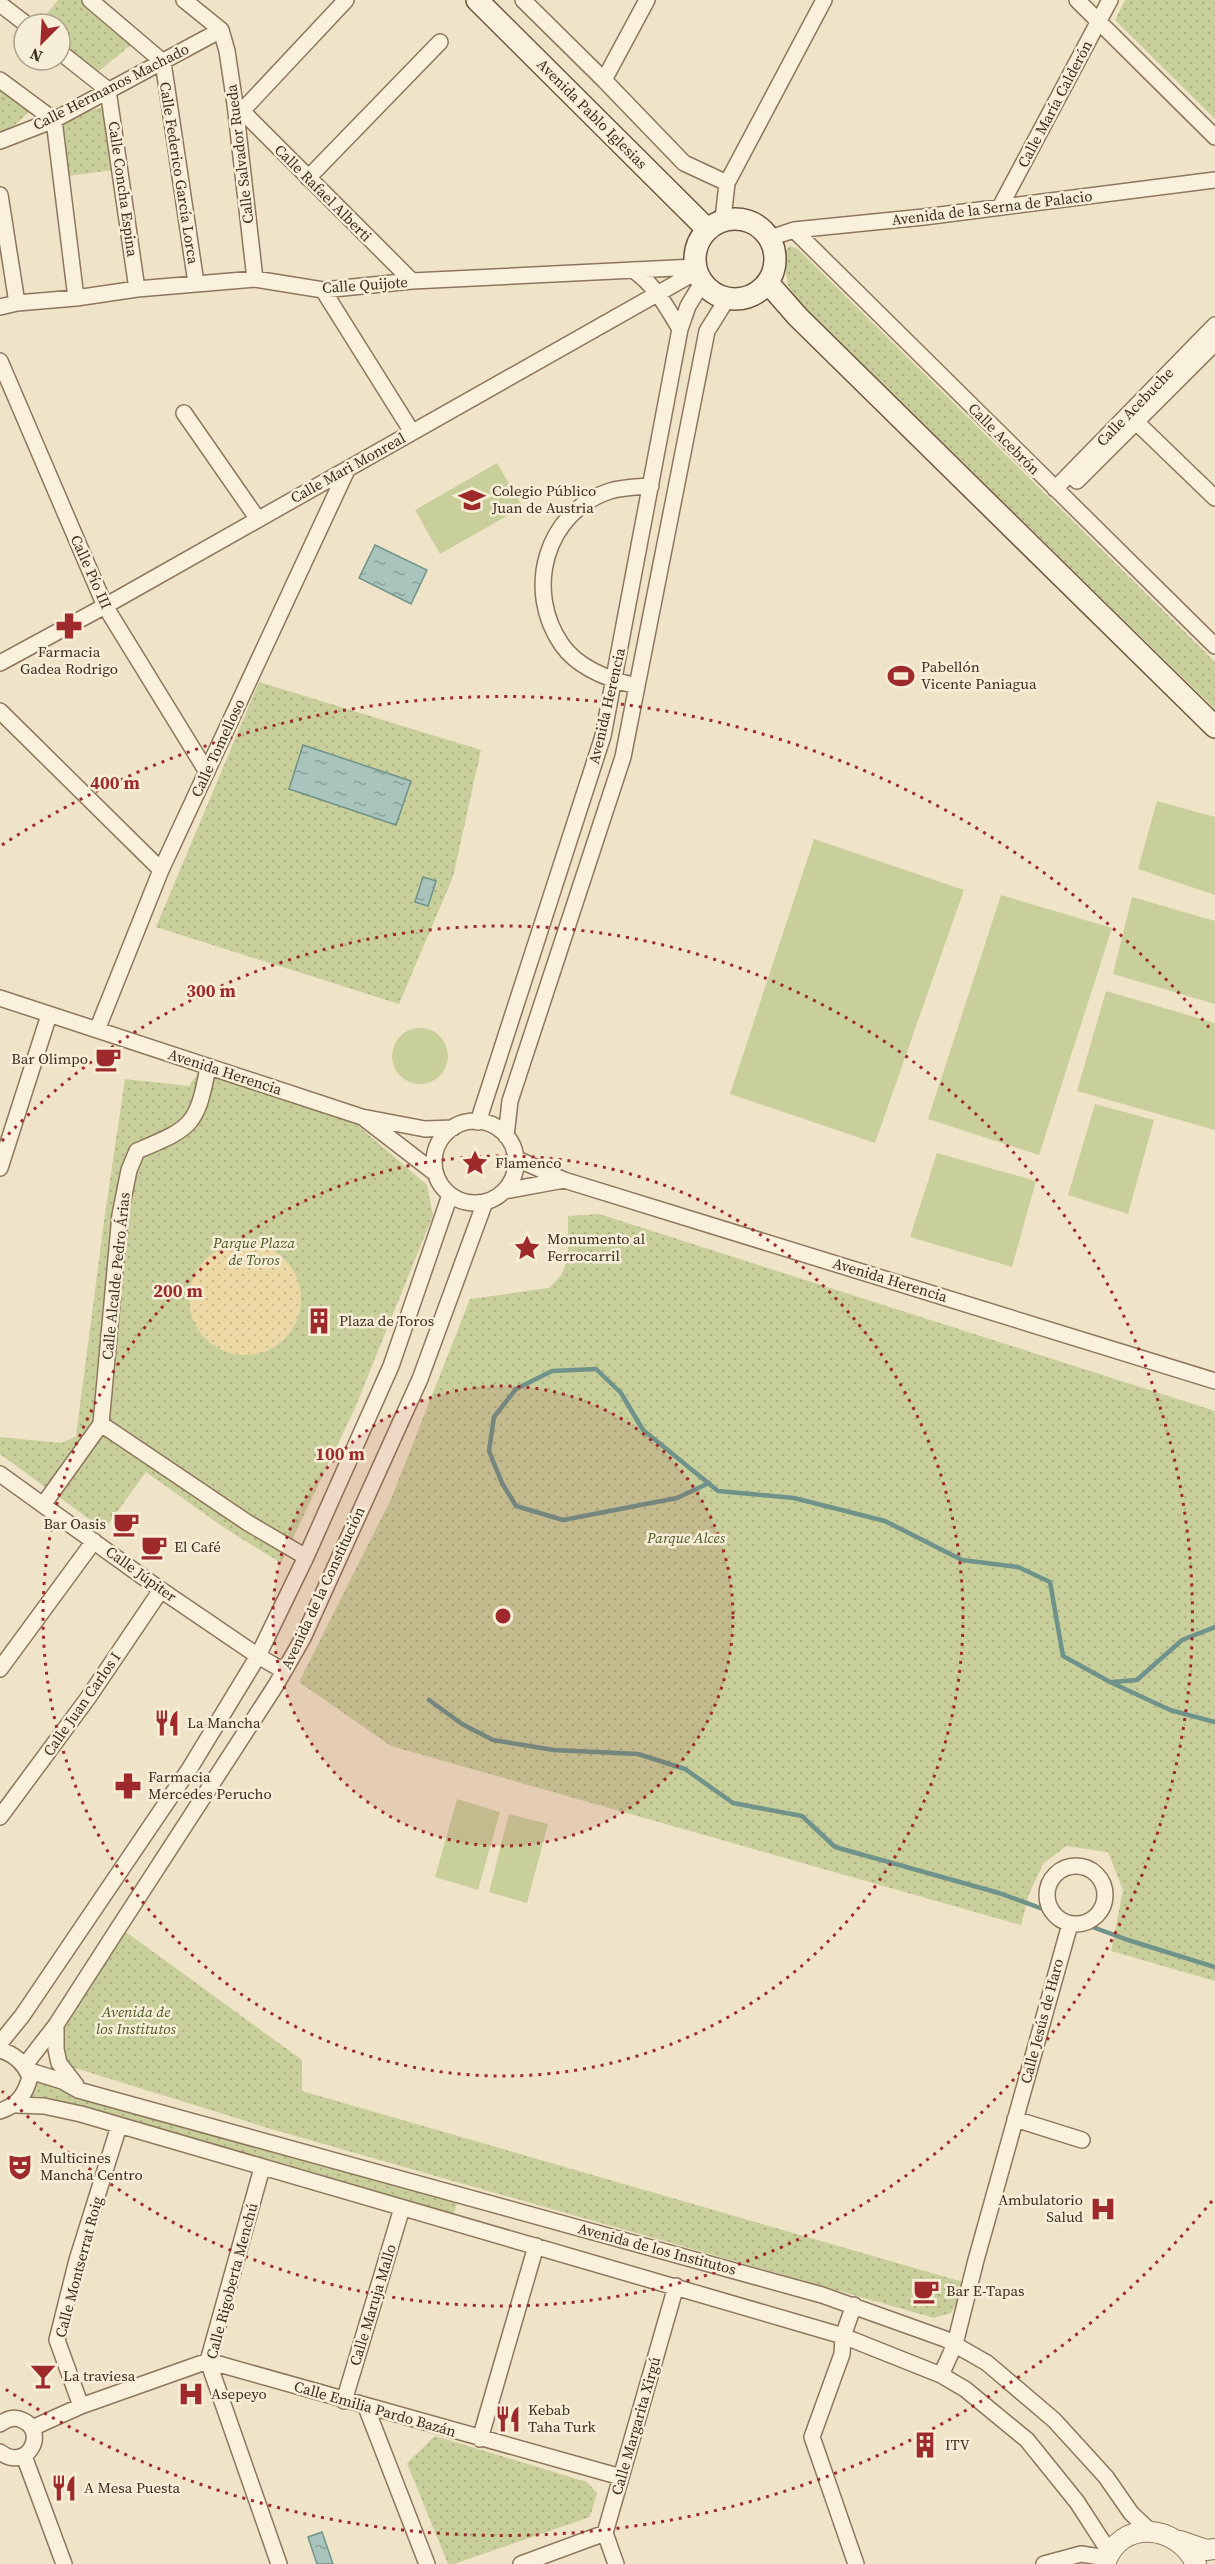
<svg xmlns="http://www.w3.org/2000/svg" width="1215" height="2564" font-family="'Source Serif 4',serif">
	<defs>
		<pattern id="grass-dots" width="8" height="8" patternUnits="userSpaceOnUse" patternTransform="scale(1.5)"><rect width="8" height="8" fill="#c9cf9b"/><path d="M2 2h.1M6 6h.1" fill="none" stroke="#aeb285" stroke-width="1.8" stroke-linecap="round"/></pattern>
		<pattern id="sand-dots" width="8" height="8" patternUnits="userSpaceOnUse" patternTransform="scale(1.5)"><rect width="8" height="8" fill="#ecd9a5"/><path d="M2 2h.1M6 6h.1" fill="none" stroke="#cbbb8e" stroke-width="1.8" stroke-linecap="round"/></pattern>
		<pattern id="water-ripples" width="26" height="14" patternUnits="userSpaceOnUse" patternTransform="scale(1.5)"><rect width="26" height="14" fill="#a9c4bc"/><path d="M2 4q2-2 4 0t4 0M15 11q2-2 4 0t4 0" fill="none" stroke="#8ba098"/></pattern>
	</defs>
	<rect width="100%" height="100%" fill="#f0e4c8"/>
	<!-- grass -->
	<path fill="url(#grass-dots)" d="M 58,0 L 90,0 L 138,39 L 92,77 L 60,52 L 60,24 L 38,24 Z
		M 1125,0 L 1215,0 L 1215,119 L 1115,20 Z
		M 0,80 L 35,107 L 0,138 Z
		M 111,105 L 120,169 L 61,177 L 54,120 Z
		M 789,246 L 798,249 L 1215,662 L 1215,709 L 797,300 L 788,285 L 783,256 Z
		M 259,682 L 481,750 L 453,877 L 399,1004 L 156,927 Z
		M 199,1072 L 355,1123 L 427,1185 L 433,1215 L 355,1408 L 281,1563 L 223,1527 L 146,1472 L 104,1530 L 0,1454 L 0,1437 L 62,1443 L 76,1436 L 105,1214 L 125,1079 L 189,1086 Z
		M 599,1214 L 1215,1411 L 1215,1981 L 1111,1951 L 1123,1890 L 1108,1852 L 1066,1846 L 1043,1864 L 1029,1894 L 1021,1925 L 391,1746 L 299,1682 L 391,1499 L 470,1299 L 549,1288 L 562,1274 L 568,1258 L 568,1216 Z
		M 119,1927 L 302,2060 L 302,2091 L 963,2282 L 958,2300 L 951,2313 L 934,2318 L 271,2129 L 59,2063 L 56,2025 Z
		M 30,2077 L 460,2195 L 451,2221 L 119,2126 L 17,2105 Z
		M 435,2436 L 587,2482 L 597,2493 L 590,2517 L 454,2564 L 448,2564 L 407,2463 Z"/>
	<!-- sand -->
	<path fill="url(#sand-dots)" d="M189 1299a56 56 0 1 1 112 0a56 56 0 1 1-112 0Z"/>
	<!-- garden -->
	<path fill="#c9cf9b" d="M 497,463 L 523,507 L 440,554 L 415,510 Z
		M 1157,801 L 1215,817 L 1215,895 L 1138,869 Z
		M 814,839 L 964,890 L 875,1143 L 730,1094 Z
		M 1001,895 L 1112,928 L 1039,1155 L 928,1119 Z
		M 1132,897 L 1215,921 L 1215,1004 L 1113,974 Z
		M 1106,991 L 1215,1023 L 1215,1130 L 1077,1091 Z
		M392 1056a28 28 0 1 1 56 0a28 28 0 1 1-56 0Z
		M 1095,1104 L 1154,1120 L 1128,1214 L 1068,1195 Z
		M 937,1153 L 1036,1181 L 1012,1267 L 910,1237 Z
		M 457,1799 L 500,1812 L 478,1890 L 435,1877 Z
		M 509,1814 L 548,1824 L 527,1903 L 489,1892 Z"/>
	<!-- water -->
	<path fill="url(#water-ripples)" stroke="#6f938a" stroke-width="1.5" d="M 375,545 L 427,570 L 411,604 L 359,578 Z
		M 303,745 L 411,781 L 396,825 L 289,789 Z
		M 423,877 L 436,881 L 428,906 L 415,902 Z
		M 322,2532 L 333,2564 L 317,2564 L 308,2537 Z"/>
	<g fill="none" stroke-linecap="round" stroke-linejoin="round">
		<!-- stream -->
		<path stroke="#6f938a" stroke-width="4.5" d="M 709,1483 L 677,1498 L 563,1520 L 516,1506 L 502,1483 L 489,1451 L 494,1417 L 516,1389 L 552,1371 L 596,1369 L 621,1393 L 643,1430 L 718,1491 L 794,1498 L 885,1521 L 962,1560 L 1018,1567 L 1050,1582 L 1063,1656 L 1110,1682 L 1170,1710 L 1215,1722
			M 1112,1682 L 1137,1680 L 1182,1640 L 1215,1627
			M 429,1700 L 462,1724 L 493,1740 L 554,1750 L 638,1754 L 685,1769 L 733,1803 L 802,1816 L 835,1847 L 999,1893 L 1128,1940 L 1215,1967"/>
		<!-- minor casing -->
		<g stroke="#8d765c" stroke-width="18">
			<path id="minor" d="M 90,0 L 163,62 L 196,283
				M 184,0 L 221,30
				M 523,0 L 604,80 L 684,163 L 727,183
				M 1077,0 L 1215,137
				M 0,4 L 26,24
				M 221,30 L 227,51 L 235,104 L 255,279
				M 60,52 L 108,90 L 137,289
				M 0,80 L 54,120 L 76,298
				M 604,80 L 647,0
				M 235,104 L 412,281
				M 242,111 L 346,0
				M 0,141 L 54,120 L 221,30
				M 308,178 L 440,42
				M 0,195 L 17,303
				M 1000,207 L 1110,0
				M 723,219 L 727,183 L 824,0
				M 794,230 L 1215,646
				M 770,238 L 794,230 L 924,217 L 1215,180
				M 633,270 C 655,285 666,306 680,329
				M 323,290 L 412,432
				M 0,307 L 17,303 L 76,298 L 137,289 L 255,279 L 323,290 L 412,281 L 695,267
				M 0,361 L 105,606 L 207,772
				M 184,413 L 257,518
				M 1130,416 L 1215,498
				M 1077,481 L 1215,343
				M 1055,489 L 1215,325
				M 0,663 L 105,606 L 696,272
				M 637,686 C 610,680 579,669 562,645 C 524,591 545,512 610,491 C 623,487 638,487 651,486
				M 0,711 L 161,870
				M 0,998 L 362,1117 L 425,1129 L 453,1128
				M 97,1030 L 161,870 L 347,470
				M 365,1119 L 435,1173
				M434 1162a41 41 0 1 1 82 0a41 41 0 1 1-82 0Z
				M 478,1122 L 603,736 L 680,329 L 688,306 L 702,283
				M 506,1136 L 510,1101 L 623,757 L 707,331 L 727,299
				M 515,1158 L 564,1180 L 1215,1381
				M 0,1168 L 49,1015
				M 504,1191 L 564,1180
				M 101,1424 L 248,1523 L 306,1557
				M 0,1474 L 161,1590 L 258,1656 L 284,1671
				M 43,1505 L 101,1424 L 120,1215 L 129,1170 L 137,1151 C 191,1128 197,1127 208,1067
				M 0,1669 L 94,1541
				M 0,1817 L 88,1698 L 161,1590
				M1047 1895a29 29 0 1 1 58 0a29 29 0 1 1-58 0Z
				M 56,2025 L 56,2049 L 59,2063 L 76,2085
				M 0,2043 L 22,2016 L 190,1768 L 258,1656 L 306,1557 L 391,1366 L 450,1195
				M 0,2050 C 15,2054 24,2063 30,2077 C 25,2095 18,2105 0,2111
				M 25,2065 L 56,2025 L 119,1927 L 276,1685 L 303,1638 L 420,1379 L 485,1202
				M 27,2070 L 62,2081 L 78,2090 L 822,2295 L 945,2339 L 987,2363 L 1054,2420 L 1106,2477 L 1131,2513 L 1150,2531
				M 17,2105 L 44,2106 L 81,2114 L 843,2336 L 941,2375 L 965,2389 L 1027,2440 L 1077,2502 L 1110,2553
				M 1015,2119 L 1082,2140
				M 262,2168 L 208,2361 L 279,2564
				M 854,2305 L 843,2336 L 842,2354 L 812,2437 L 856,2564
				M 941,2375 L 955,2344 L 976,2260 L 1070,1924
				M 344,2401 L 402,2208
				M 81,2406 L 57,2340 L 77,2260 L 119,2126
				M 366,2407 L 427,2564
				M 0,2424 C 7,2419 14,2416 22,2420 C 49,2431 27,2473 0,2452
				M 32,2428 L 81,2406 L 208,2361 L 621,2477
				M 480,2439 L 536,2246
				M 24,2456 L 64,2564
				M 521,2564 L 605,2533
				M 616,2564 L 605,2533 L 676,2286
				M 1044,2564 L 1081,2554 L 1107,2558"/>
		</g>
		<!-- tertiary casing -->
		<g stroke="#8d765c" stroke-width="22">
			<path id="tertiary" d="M 1180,2541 L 1206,2550 L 1215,2549
				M 1105,2564 C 1120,2518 1177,2524 1196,2564"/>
		</g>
		<!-- secondary casing -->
		<g stroke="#6f573f" stroke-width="24">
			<path id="secondary" d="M 477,0 L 707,229
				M695 259a40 40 0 1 1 80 0a40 40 0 1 1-80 0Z
				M 768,283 L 798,317 L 1215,727"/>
		</g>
		<!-- minor -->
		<use href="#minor" stroke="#faf1dc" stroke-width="15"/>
		<!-- tertiary -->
		<use href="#tertiary" stroke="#faf1dc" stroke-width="20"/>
		<!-- secondary -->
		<use href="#secondary" stroke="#faf1dc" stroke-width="21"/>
	</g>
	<!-- distance rings -->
	<circle cx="503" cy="1616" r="230" fill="#9e2a2b" fill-opacity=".12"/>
	<g fill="none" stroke="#9e2a2b" stroke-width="3" stroke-dasharray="3 6">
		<circle cx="503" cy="1616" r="230"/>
		<circle cx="503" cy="1616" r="460"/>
		<path d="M2 1141A690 690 0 1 1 2 2091"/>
		<path d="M1212 2201A919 919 0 0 1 2 2387M2 845A919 919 0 0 1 1212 1031"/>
	</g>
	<!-- icons -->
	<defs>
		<g id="school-bare" transform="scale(2.07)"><path d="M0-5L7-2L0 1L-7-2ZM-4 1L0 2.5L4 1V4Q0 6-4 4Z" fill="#9e2a2b" stroke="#f7eed8" stroke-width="2.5" paint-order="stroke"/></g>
		<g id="pharmacy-bare" transform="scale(2.07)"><path d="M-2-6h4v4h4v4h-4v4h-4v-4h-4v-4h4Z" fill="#9e2a2b" stroke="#f7eed8" stroke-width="2.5" paint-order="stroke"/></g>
		<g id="stadium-bare" transform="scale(2.07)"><path d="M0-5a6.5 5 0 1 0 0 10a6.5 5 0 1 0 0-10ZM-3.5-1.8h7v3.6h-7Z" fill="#9e2a2b" stroke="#f7eed8" stroke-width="2.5" paint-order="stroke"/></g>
		<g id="cafe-bare" transform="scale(2.07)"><path d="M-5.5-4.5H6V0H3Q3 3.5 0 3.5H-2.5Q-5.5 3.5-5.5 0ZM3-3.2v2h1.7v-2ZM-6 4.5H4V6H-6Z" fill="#9e2a2b" stroke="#f7eed8" stroke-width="2.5" paint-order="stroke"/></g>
		<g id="sight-bare" transform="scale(2.07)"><path d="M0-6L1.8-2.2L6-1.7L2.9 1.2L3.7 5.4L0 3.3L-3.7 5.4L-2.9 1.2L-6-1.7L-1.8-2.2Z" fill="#9e2a2b" stroke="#f7eed8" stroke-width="2.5" paint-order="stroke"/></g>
		<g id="building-bare" transform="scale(2.07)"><path d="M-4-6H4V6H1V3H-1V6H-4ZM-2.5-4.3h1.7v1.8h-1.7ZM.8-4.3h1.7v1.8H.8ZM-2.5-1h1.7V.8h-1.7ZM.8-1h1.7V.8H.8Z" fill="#9e2a2b" stroke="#f7eed8" stroke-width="2.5" paint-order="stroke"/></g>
		<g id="restaurant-bare" transform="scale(2.07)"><path d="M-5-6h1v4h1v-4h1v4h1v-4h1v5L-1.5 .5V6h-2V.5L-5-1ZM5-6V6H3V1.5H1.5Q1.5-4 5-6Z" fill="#9e2a2b" stroke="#f7eed8" stroke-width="2.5" paint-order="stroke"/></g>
		<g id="theatre-bare" transform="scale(2.07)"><path d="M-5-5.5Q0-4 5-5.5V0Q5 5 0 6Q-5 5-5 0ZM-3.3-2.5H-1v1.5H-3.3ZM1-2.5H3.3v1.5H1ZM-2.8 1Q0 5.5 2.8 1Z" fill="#9e2a2b" stroke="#f7eed8" stroke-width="2.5" paint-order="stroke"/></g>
		<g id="hospital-bare" transform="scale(2.07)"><path d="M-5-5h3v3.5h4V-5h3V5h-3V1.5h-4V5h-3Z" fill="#9e2a2b" stroke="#f7eed8" stroke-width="2.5" paint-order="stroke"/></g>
		<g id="bar-bare" transform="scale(2.07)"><path d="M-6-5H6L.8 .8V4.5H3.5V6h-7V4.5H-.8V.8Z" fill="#9e2a2b" stroke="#f7eed8" stroke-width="2.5" paint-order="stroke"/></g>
	</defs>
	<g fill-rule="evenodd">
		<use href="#school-bare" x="472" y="500"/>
		<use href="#pharmacy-bare" x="69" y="626"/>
		<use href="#stadium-bare" x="901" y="676"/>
		<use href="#cafe-bare" x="108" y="1059"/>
		<use href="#sight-bare" x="475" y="1163"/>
		<use href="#sight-bare" x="527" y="1248"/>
		<use href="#building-bare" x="319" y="1321"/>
		<use href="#cafe-bare" x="126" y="1524"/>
		<use href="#cafe-bare" x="154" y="1547"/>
		<use href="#restaurant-bare" x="167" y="1723"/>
		<use href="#pharmacy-bare" x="128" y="1786"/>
		<use href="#theatre-bare" x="20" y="2167"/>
		<use href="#hospital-bare" x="1103" y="2209"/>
		<use href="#cafe-bare" x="926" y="2291"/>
		<use href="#bar-bare" x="43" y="2376"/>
		<use href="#hospital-bare" x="191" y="2394"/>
		<use href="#restaurant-bare" x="508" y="2419"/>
		<use href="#building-bare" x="925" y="2445"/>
		<use href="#restaurant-bare" x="64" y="2488"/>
	</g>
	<g text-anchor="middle" stroke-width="5" stroke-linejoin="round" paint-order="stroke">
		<!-- street labels -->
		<g font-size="15" fill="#3d2e20" stroke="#f7eed8">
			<text transform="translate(111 87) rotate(-27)" y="5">Calle Hermanos Machado</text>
			<text transform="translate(1055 104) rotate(-62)" y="5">Calle María Calderón</text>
			<text transform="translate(592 114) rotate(45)" y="5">Avenida Pablo Iglesias</text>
			<text transform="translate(240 154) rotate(-97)" y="5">Calle Salvador Rueda</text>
			<text transform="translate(179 173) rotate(81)" y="5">Calle Federico García Lorca</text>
			<text transform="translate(123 189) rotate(82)" y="5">Calle Concha Espina</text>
			<text transform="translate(323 193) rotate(45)" y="5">Calle Rafael Alberti</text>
			<text transform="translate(992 208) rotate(-7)" y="5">Avenida de la Serna de Palacio</text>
			<text transform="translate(365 285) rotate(-4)" y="5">Calle Quijote</text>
			<text transform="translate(1135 407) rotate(-46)" y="5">Calle Acebuche</text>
			<text transform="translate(1004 439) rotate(45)" y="5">Calle Acebrón</text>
			<text transform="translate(348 468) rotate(-29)" y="5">Calle Mari Monreal</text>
			<text transform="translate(91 572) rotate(66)" y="5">Calle Pío III</text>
			<text transform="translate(607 706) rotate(-77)" y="5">Avenida Herencia</text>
			<text transform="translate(218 748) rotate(-65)" y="5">Calle Tomelloso</text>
			<text transform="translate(225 1072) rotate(18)" y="5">Avenida Herencia</text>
			<text transform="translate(116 1276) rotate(-84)" y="5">Calle Alcalde Pedro Árias</text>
			<text transform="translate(890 1280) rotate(17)" y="5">Avenida Herencia</text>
			<text transform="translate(141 1574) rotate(36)" y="5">Calle Júpiter</text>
			<text transform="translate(323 1588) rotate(-65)" y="5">Avenida de la Constitución</text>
			<text transform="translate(82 1704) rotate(-55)" y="5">Calle Juan Carlos I</text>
			<text transform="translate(1042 2021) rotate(-75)" y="5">Calle Jesús de Haro</text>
			<text transform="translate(657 2249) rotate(15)" y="5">Avenida de los Institutos</text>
			<text transform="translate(79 2267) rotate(-75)" y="5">Calle Montserrat Roig</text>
			<text transform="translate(232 2281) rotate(-75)" y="5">Calle Rigoberta Menchú</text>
			<text transform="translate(373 2305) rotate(-73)" y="5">Calle Maruja Mallo</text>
			<text transform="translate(375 2409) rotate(16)" y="5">Calle Emilia Pardo Bazán</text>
			<text transform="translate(636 2426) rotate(-74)" y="5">Calle Margarita Xirgú</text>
		</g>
		<!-- poi labels -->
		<g font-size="15" fill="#3d2e20" stroke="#f7eed8" text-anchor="start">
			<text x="492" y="496">Colegio Público<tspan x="492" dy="17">Juan de Austria</tspan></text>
			<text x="69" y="657" text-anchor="middle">Farmacia<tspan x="69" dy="17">Gadea Rodrigo</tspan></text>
			<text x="921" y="672">Pabellón<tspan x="921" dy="17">Vicente Paniagua</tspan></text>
			<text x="88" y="1064" text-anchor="end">Bar Olimpo</text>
			<text x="495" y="1168">Flamenco</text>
			<text x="547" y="1244">Monumento al<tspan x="547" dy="17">Ferrocarril</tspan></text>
			<text x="339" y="1326">Plaza de Toros</text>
			<text x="106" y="1529" text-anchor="end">Bar Oasis</text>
			<text x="174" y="1552">El Café</text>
			<text x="187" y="1728">La Mancha</text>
			<text x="148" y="1782">Farmacia<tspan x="148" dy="17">Mercedes Perucho</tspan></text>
			<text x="40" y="2163">Multicines<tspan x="40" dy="17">Mancha Centro</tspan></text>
			<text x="1083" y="2205" text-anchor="end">Ambulatorio<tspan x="1083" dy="17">Salud</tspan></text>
			<text x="946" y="2296">Bar E-Tapas</text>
			<text x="63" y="2381">La traviesa</text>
			<text x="211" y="2399">Asepeyo</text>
			<text x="528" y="2415">Kebab<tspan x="528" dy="17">Taha Turk</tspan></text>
			<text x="945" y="2450">ITV</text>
			<text x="84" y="2493">A Mesa Puesta</text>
		</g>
		<!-- park labels -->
		<g font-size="15" font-style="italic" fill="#4d5a26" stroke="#f7eed8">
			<text x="254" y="1248">Parque Plaza<tspan x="254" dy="17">de Toros</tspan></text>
			<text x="686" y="1543">Parque Alces</text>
			<text x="136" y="2017">Avenida de<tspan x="136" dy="17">los Institutos</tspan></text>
		</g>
	</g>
	<circle cx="503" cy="1616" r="9" fill="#9e2a2b" stroke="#f7eed8" stroke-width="3"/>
	<g font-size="18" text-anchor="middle" font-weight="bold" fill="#9e2a2b" stroke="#f7eed8" stroke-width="5" stroke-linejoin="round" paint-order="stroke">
		<text x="115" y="789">400 m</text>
		<text x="211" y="997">300 m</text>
		<text x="178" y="1297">200 m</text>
		<text x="340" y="1460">100 m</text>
	</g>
	<!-- north arrow -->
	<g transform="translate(42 42) rotate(204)"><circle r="28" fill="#f7eed8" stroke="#ada18e" stroke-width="1.5"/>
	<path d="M0-4.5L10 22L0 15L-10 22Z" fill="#9e2a2b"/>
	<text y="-9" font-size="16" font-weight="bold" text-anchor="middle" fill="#3d2e20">N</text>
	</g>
</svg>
